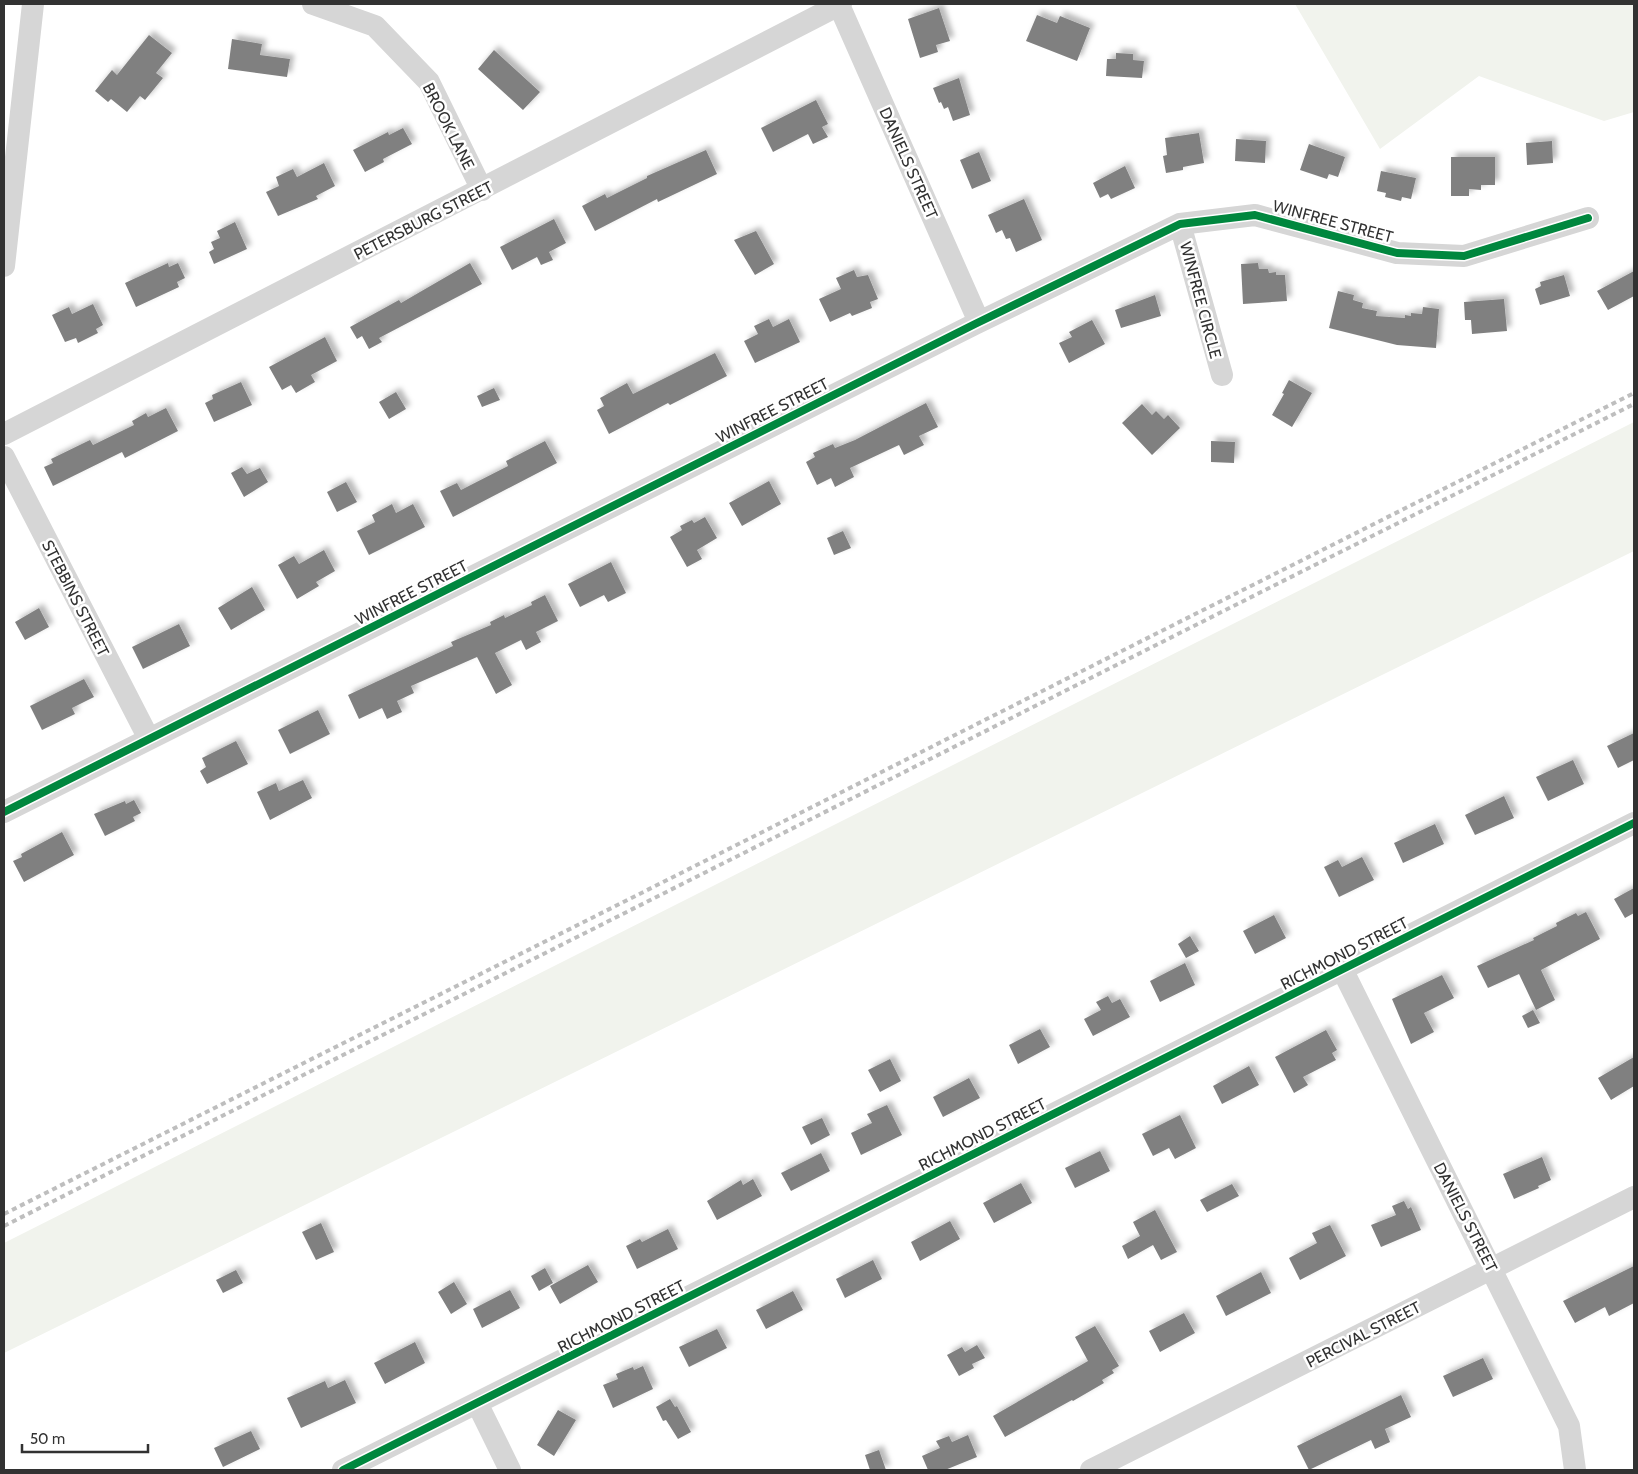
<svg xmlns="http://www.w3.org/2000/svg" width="1638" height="1474" font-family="Cabin,sans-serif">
	<defs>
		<filter id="shadow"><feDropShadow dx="4.5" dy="-4.5" stdDeviation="2.5" flood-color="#0004"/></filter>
	</defs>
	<rect width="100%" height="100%" fill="#fff"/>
	<!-- green -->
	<path fill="#f1f3ed" d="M 1295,4 L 1634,4 L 1634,112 L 1604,121 L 1479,76 L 1380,149 Z
		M 1634,422 L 1634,551 L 4,1353 L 4,1243 Z"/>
	<!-- building -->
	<path fill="#808080" filter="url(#shadow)" d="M 939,8 L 950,41 L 936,45 L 938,52 L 920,58 L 908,19 Z
		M 1037,15 L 1057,23 L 1060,16 L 1090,28 L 1077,61 L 1026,41 Z
		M 149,35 L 172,53 L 156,73 L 163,78 L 145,100 L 140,96 L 127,112 L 111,99 L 108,102 L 95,91 L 112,70 L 117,75 Z
		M 232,39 L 262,44 L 260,55 L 290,59 L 287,77 L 228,69 Z
		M 494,50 L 540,92 L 523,110 L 478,69 Z
		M 1116,53 L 1133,54 L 1133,60 L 1144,61 L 1142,78 L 1106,76 L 1107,59 L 1116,59 Z
		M 959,78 L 970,115 L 953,121 L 948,107 L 944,109 L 941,102 L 939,103 L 933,88 Z
		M 816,100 L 828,124 L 822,127 L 828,137 L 813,144 L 808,134 L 773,152 L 761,128 Z
		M 403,128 L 412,144 L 383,159 L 384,162 L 365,172 L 353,150 L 388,132 L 389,135 Z
		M 1199,133 L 1204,163 L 1183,167 L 1183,170 L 1166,173 L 1163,156 L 1167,155 L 1165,138 Z
		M 1236,139 L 1266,141 L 1265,163 L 1235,161 Z
		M 1552,141 L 1553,163 L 1527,165 L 1526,143 Z
		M 1309,144 L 1345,157 L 1338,177 L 1329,174 L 1327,179 L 1300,170 Z
		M 706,150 L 717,174 L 658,202 L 657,199 L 595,231 L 582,206 L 605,194 L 607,198 L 647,178 L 647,176 Z
		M 979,152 L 991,181 L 972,189 L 960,160 Z
		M 1451,157 L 1495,157 L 1495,185 L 1481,185 L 1481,190 L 1469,189 L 1469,196 L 1451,196 Z
		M 324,163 L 335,186 L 316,196 L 318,199 L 278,216 L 266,192 L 279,186 L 276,177 L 293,169 L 297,177 Z
		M 1125,166 L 1135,188 L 1111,199 L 1108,194 L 1100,198 L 1093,183 Z
		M 1381,171 L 1416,178 L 1411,199 L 1402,197 L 1401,201 L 1385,197 L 1386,193 L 1377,191 Z
		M 1024,199 L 1042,240 L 1016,252 L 1010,238 L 1006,239 L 1002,230 L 996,233 L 988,215 Z
		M 554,219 L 566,243 L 549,252 L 553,260 L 541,265 L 537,257 L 512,270 L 500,247 Z
		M 235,222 L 247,249 L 214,264 L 209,252 L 214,249 L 211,242 L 220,238 L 217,231 Z
		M 756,231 L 774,264 L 755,275 L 734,240 Z
		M 168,263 L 169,267 L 178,263 L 185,278 L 177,282 L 179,287 L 136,307 L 125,283 Z
		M 470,263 L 482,284 L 379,338 L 382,342 L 369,349 L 362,336 L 357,339 L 350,327 L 399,300 L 401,303 Z
		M 1258,263 L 1259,269 L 1268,269 L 1269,273 L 1276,272 L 1276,275 L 1285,275 L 1287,301 L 1243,304 L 1241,264 Z
		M 854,270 L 857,277 L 868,275 L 878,299 L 870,302 L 872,308 L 852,316 L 850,313 L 830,322 L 819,299 L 841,289 L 836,278 Z
		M 1634,271 L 1634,296 L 1608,310 L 1597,291 Z
		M 1564,275 L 1570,296 L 1540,305 L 1535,289 L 1541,286 L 1540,282 Z
		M 1338,291 L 1354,295 L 1353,300 L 1363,303 L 1362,308 L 1377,311 L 1376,316 L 1405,318 L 1405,315 L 1411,316 L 1411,313 L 1422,314 L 1423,307 L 1439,309 L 1436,348 L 1397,345 L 1329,328 Z
		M 1155,295 L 1161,316 L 1121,328 L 1115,310 Z
		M 1504,299 L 1507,331 L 1472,334 L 1471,320 L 1465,320 L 1464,302 Z
		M 93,304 L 103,325 L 96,329 L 98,333 L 78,343 L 76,338 L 65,342 L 52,315 L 69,307 L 72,314 Z
		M 769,319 L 773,327 L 789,319 L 800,342 L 755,363 L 744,341 L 758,334 L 754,326 Z
		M 1092,320 L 1105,344 L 1069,363 L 1059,343 L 1072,337 L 1069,332 Z
		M 325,337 L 337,361 L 311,375 L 315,382 L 296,393 L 291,385 L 282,390 L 269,367 Z
		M 715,353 L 727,376 L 670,405 L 668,403 L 609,434 L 597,410 L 604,406 L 600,398 L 627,383 L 633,394 Z
		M 1289,380 L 1312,393 L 1292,427 L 1272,415 L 1284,394 L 1282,393 Z
		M 241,382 L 252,405 L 214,422 L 205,403 L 213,399 L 212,395 Z
		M 494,388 L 500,400 L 482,407 L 477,396 Z
		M 396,392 L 406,409 L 389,419 L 379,402 Z
		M 926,403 L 938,427 L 919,436 L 924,445 L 904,455 L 899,445 L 850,468 L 854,477 L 835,487 L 831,478 L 817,485 L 806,462 L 815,457 L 813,453 L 833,444 L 835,448 L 855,440 Z
		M 1142,404 L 1152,415 L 1156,411 L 1164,419 L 1168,415 L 1180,428 L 1152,455 L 1122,423 Z
		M 166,408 L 178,431 L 125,458 L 122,452 L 53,486 L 44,467 L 53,463 L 51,459 L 90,440 L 93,445 L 134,425 L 132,421 L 146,413 L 148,417 Z
		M 545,441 L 557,463 L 453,517 L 440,491 L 457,483 L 461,490 L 508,466 L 506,461 Z
		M 1211,441 L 1235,442 L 1234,463 L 1211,462 Z
		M 242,467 L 247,474 L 260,468 L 268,482 L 244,497 L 231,473 Z
		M 769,481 L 781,504 L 742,526 L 729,503 Z
		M 346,482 L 357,502 L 337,512 L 327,492 Z
		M 392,504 L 396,513 L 413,504 L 425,527 L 369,555 L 357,531 L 375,522 L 372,515 Z
		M 705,517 L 717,538 L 697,550 L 702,559 L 687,567 L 670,537 L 682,530 L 680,526 L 692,520 L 694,523 Z
		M 843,531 L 851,548 L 834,555 L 827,538 Z
		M 324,550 L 335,571 L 316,582 L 319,586 L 297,599 L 278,565 L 294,556 L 299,564 Z
		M 611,562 L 626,593 L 608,602 L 604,595 L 580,607 L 568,584 Z
		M 252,587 L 265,610 L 231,630 L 218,608 Z
		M 545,595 L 558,621 L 536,632 L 541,642 L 526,650 L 521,640 L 495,653 L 512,685 L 496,694 L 477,657 L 411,686 L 414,693 L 397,701 L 402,712 L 387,719 L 382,708 L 359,719 L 348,695 L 453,646 L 451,642 L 491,625 L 490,622 L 504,615 L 505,618 L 532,605 L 531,602 Z
		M 39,608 L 49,627 L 25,640 L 15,622 Z
		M 179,624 L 190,646 L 143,669 L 132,647 Z
		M 84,679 L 94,697 L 72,708 L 75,714 L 42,730 L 30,706 Z
		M 318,710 L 330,734 L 290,754 L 278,730 Z
		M 1634,733 L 1634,760 L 1618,768 L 1607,746 Z
		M 236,741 L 248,764 L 207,784 L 200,771 L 206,767 L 202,758 Z
		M 1573,760 L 1584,784 L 1548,801 L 1536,777 Z
		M 303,780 L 312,798 L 270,820 L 257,792 L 276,783 L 279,791 Z
		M 1504,796 L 1514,818 L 1475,835 L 1465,815 Z
		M 134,800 L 141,813 L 133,817 L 135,821 L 105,836 L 94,814 L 125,801 L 126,804 Z
		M 1435,824 L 1444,844 L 1403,863 L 1394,843 Z
		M 62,832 L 74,855 L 24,882 L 13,861 L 22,857 L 21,854 Z
		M 1362,857 L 1374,880 L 1339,897 L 1324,867 L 1338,860 L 1342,867 Z
		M 1634,888 L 1634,913 L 1625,918 L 1614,899 Z
		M 1586,912 L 1600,939 L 1541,970 L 1555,1000 L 1536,1010 L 1519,974 L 1488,988 L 1477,966 L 1534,940 L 1533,938 L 1557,926 L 1556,923 L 1576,913 L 1578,916 Z
		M 1274,915 L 1286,938 L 1255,954 L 1243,931 Z
		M 1190,936 L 1199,951 L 1186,958 L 1178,944 Z
		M 1185,963 L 1195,985 L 1160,1002 L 1150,981 Z
		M 1442,975 L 1454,998 L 1424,1013 L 1434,1032 L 1411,1044 L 1392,999 Z
		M 1108,996 L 1112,1003 L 1120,999 L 1130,1017 L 1093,1036 L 1084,1019 L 1101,1010 L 1096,1002 Z
		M 1533,1010 L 1540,1023 L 1528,1028 L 1522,1016 Z
		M 1040,1029 L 1050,1047 L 1018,1064 L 1009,1045 Z
		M 1326,1030 L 1337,1050 L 1332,1053 L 1336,1060 L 1303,1077 L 1308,1085 L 1294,1093 L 1275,1057 Z
		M 1634,1057 L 1634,1086 L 1611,1100 L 1598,1078 Z
		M 890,1059 L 901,1081 L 880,1092 L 868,1070 Z
		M 1249,1066 L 1259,1085 L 1222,1104 L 1213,1086 Z
		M 969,1078 L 980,1098 L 943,1117 L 933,1097 Z
		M 887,1105 L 902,1135 L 861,1155 L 851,1133 L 872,1123 L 867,1114 Z
		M 1180,1115 L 1196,1148 L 1175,1159 L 1169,1148 L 1153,1156 L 1142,1134 Z
		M 822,1118 L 830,1135 L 811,1145 L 802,1127 Z
		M 1100,1151 L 1110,1171 L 1075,1188 L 1065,1168 Z
		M 821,1153 L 830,1171 L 791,1191 L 781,1173 Z
		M 1542,1157 L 1551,1180 L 1538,1186 L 1539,1188 L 1514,1199 L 1503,1174 Z
		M 753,1179 L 762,1196 L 717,1220 L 707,1201 L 741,1180 L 743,1185 Z
		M 1021,1183 L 1032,1203 L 994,1223 L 983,1203 Z
		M 1232,1184 L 1239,1196 L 1207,1212 L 1200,1200 Z
		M 1404,1201 L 1408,1209 L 1411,1207 L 1421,1230 L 1381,1247 L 1371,1225 L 1396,1215 L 1392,1206 Z
		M 1155,1210 L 1177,1252 L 1161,1260 L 1153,1245 L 1128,1259 L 1122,1246 L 1140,1236 L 1133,1222 Z
		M 950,1221 L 960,1239 L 920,1261 L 911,1242 Z
		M 321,1223 L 334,1252 L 316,1260 L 302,1232 Z
		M 1330,1225 L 1346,1256 L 1300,1280 L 1289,1258 L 1317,1243 L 1312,1233 Z
		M 668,1229 L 678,1249 L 637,1269 L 626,1246 L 640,1239 L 642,1242 Z
		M 873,1260 L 882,1279 L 845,1298 L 836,1279 Z
		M 588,1265 L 598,1282 L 560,1304 L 550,1286 Z
		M 1634,1266 L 1634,1303 L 1609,1316 L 1605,1307 L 1575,1323 L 1563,1301 Z
		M 545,1268 L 553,1283 L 539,1291 L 531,1276 Z
		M 236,1270 L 243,1283 L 223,1293 L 216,1280 Z
		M 1261,1272 L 1271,1293 L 1226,1316 L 1216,1296 Z
		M 454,1282 L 467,1304 L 451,1314 L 438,1292 Z
		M 510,1290 L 520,1308 L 482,1328 L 473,1309 Z
		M 793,1291 L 803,1310 L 766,1329 L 756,1310 Z
		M 1184,1313 L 1195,1333 L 1160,1352 L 1149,1331 Z
		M 1095,1326 L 1119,1366 L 1112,1370 L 1114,1373 L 1102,1380 L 1104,1383 L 1073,1401 L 1072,1400 L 1005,1437 L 993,1416 L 1088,1361 L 1075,1337 Z
		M 717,1329 L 727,1348 L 689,1367 L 679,1347 Z
		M 415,1342 L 425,1363 L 385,1384 L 374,1363 Z
		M 977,1345 L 985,1358 L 972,1364 L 974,1368 L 959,1376 L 947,1355 L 962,1347 L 965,1352 Z
		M 1483,1358 L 1493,1379 L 1453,1397 L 1443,1376 Z
		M 643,1366 L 653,1389 L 613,1408 L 603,1385 L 618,1379 L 616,1374 L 633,1367 L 634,1370 Z
		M 345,1380 L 356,1403 L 301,1428 L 287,1398 L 325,1381 L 328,1388 Z
		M 1401,1395 L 1411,1417 L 1385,1429 L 1390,1442 L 1375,1449 L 1371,1440 L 1309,1470 L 1297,1446 Z
		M 670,1399 L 675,1407 L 677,1406 L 691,1432 L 678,1439 L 666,1420 L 663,1421 L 656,1407 Z
		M 558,1410 L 576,1420 L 554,1456 L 537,1445 Z
		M 251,1431 L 260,1449 L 223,1467 L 214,1448 Z
		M 968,1435 L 977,1457 L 945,1470 L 928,1470 L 922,1456 L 940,1448 L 936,1441 L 949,1436 L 952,1442 Z
		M 879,1450 L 886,1470 L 870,1470 L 865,1455 Z"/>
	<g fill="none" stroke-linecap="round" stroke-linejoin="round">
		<!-- minor -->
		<path stroke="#d6d6d6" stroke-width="22" d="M 313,4 L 375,26 L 429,82 L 482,190
			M 839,5 L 979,322
			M 1180,224 L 1222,375
			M 4,266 L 33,4
			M 4,434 L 841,4
			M 4,457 L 149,739
			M 4,812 L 975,324 L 1180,224 L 1255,215 L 1397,253 L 1464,256 L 1588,218
			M 1342,969 L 1569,1426 L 1575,1470
			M 477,1403 L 510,1470
			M 343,1470 L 1634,823
			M 1091,1470 L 1634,1197"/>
		<!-- rail -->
		<path stroke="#bebebe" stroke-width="4" stroke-dasharray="5 4" stroke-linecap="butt" d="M 4,1214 L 1634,393
			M 4,1226 L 1634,404"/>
		<!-- cycleway casing -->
		<g stroke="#fff" stroke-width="11">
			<path id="cycleway" d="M 4,812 L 975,324 L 1180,224 L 1255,215 L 1397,253 L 1464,256 L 1588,218
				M 343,1470 L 1634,823"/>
		</g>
		<!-- cycleway -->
		<use href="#cycleway" stroke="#00873e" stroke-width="8"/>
	</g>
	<g text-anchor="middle" stroke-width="5" stroke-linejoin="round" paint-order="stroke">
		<!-- street labels -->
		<g font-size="16" fill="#323232" stroke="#fff">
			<text transform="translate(449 126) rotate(63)" y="6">BROOK LANE</text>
			<text transform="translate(909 163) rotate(66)" y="6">DANIELS STREET</text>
			<text transform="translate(423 220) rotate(-27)" y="6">PETERSBURG STREET</text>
			<text transform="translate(1333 221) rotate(15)" y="6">WINFREE STREET</text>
			<text transform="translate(1201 300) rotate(75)" y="6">WINFREE CIRCLE</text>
			<text transform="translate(772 410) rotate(-27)" y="6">WINFREE STREET</text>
			<text transform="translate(411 592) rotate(-27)" y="6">WINFREE STREET</text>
			<text transform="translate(76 598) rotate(63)" y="6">STEBBINS STREET</text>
			<text transform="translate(1344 953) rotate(-27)" y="6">RICHMOND STREET</text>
			<text transform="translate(982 1134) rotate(-27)" y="6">RICHMOND STREET</text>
			<text transform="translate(1466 1217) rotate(63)" y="6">DANIELS STREET</text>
			<text transform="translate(621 1316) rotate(-27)" y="6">RICHMOND STREET</text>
			<text transform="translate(1363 1334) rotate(-27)" y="6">PERCIVAL STREET</text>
		</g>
	</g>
	<!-- border -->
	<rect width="1638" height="1474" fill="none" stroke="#323232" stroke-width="10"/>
	<!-- scale -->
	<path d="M22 1444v8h126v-8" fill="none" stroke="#323232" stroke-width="2.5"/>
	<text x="30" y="1444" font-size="15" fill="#323232" stroke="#ffffff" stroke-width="4" paint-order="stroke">50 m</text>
</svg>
